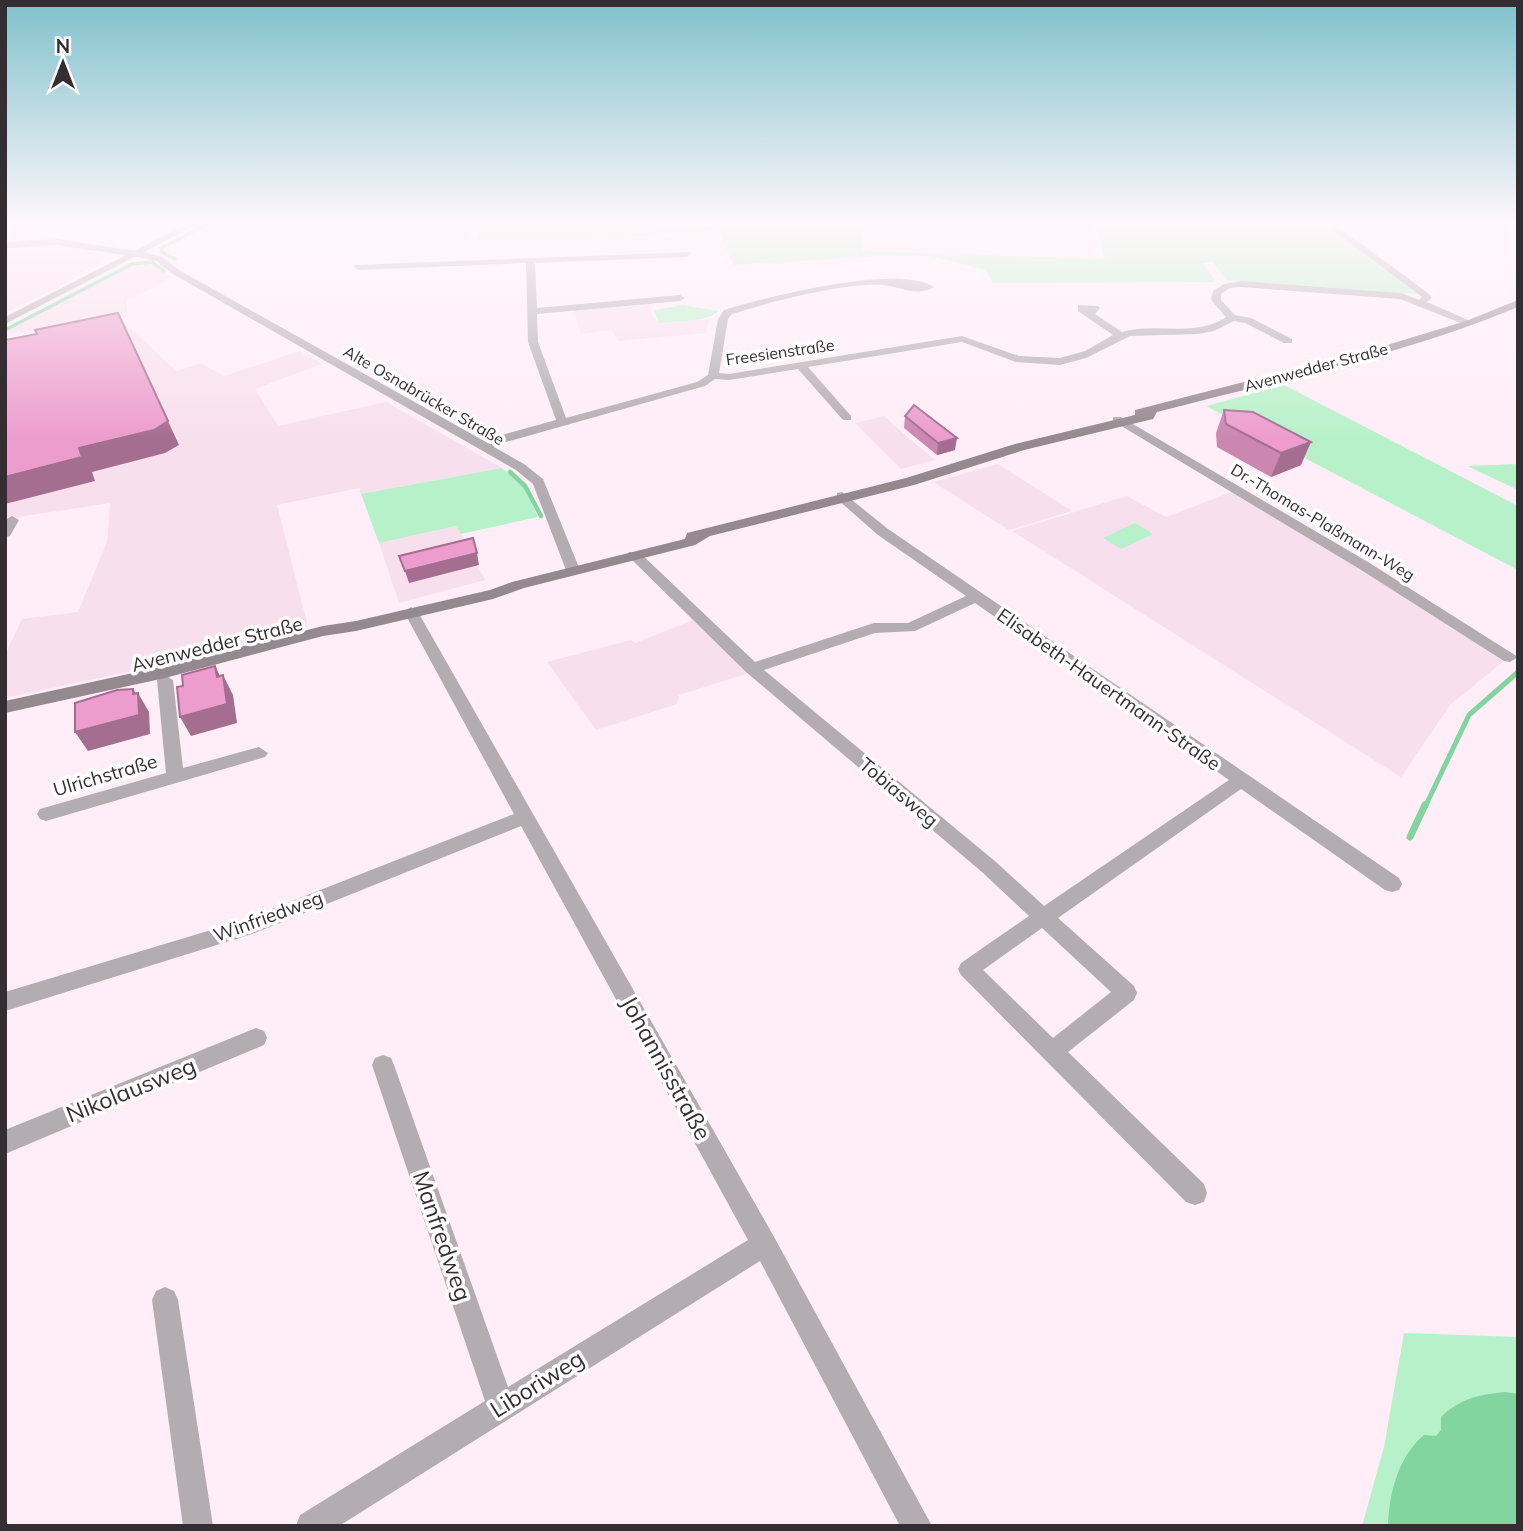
<svg xmlns="http://www.w3.org/2000/svg" width="1523" height="1531" font-family="Mulish,sans-serif">
	<rect width="100%" height="100%" fill="#ffedf7"/>
	<!-- built -->
	<path fill="#f8dfed" d="M 54,244 L 99,251 L 97,253 L 109,257 L 56,289 L 5,313 L 5,247 Z
		M 150,263 L 172,277 L 134,298 L 127,299 L 127,312 L 118,316 L 5,335 L 5,332 L 134,264 Z
		M 649,303 L 652,314 L 659,323 L 709,319 L 706,333 L 618,341 L 612,330 L 581,334 L 574,310 Z
		M 119,317 L 176,371 L 201,363 L 224,376 L 300,351 L 322,364 L 255,389 L 278,426 L 386,402 L 502,468 L 361,494 L 359,488 L 277,505 L 308,627 L 166,664 L 5,698 L 5,655 L 22,619 L 78,612 L 107,542 L 110,503 L 5,519 L 5,340 Z
		M 884,416 L 904,434 L 935,460 L 901,469 L 855,423 Z
		M 998,464 L 1072,511 L 1009,530 L 933,482 Z
		M 1232,492 L 1361,566 L 1505,660 L 1450,705 L 1401,777 L 1012,531 L 1127,496 L 1166,517 Z
		M 457,526 L 485,580 L 399,603 L 379,543 Z
		M 693,620 L 749,673 L 679,695 L 677,704 L 596,730 L 547,662 L 631,640 L 635,643 Z"/>
	<!-- green -->
	<path fill="#b7f1c9" d="M 742,224 L 863,224 L 861,251 L 1105,259 L 1095,224 L 1325,224 L 1418,294 L 1226,280 L 1213,262 L 1203,263 L 1216,282 L 993,283 L 985,270 L 931,256 L 879,256 L 733,265 L 719,230 L 615,238 L 476,239 L 479,233 L 583,233 Z
		M 683,305 L 719,311 C 708,322 677,321 659,323 L 654,310 Z
		M 1284,385 L 1518,506 L 1518,570 L 1206,406 Z
		M 1518,464 L 1518,490 L 1467,466 Z
		M 502,468 L 523,486 L 538,517 L 461,534 L 456,526 L 379,543 L 361,494 Z
		M 1135,523 L 1153,534 L 1121,549 L 1103,538 Z
		M 1404,1333 L 1518,1337 L 1518,1526 L 1362,1526 L 1384,1447 Z"/>
	<!-- water -->
	<path fill="#83d5a0" d="M 1505,1392 L 1518,1394 L 1518,1526 L 1388,1526 C 1389,1493 1398,1457 1424,1435 L 1436,1436 L 1441,1430 L 1441,1417 C 1461,1398 1478,1395 1505,1392 Z"/>
	<g fill="none" stroke-linecap="round" stroke-linejoin="round">
		<!-- stream-far3 -->
		<path stroke="#83d5a0" stroke-width="3.5" d="M 175,259 L 162,252 L 161,248 L 207,224
			M 5,330 L 132,264 L 152,262 L 164,271"/>
		<!-- stream-far2 -->
		<path stroke="#83d5a0" stroke-width="4.5" d="M 510,472 L 525,486 L 541,516"/>
		<!-- stream-far1 -->
		<path stroke="#83d5a0" stroke-width="5" d="M 1425,807 L 1469,715 L 1518,672"/>
		<!-- stream -->
		<path stroke="#83d5a0" stroke-width="7" d="M 1410,837 L 1425,805"/>
		<!-- minor -->
		<path fill="#b3acb0" fill-rule="evenodd" d="M 1325,224 L 1334,224 L 1428,293 L 1432,298 L 1427,302 L 1475,323 L 1466,325 L 1400,299 L 1241,287 L 1230,288 L 1221,294 L 1221,300 L 1235,315 L 1251,318 L 1292,339 L 1292,343 L 1284,343 L 1245,323 L 1234,321 L 1214,331 L 1198,334 L 1130,336 L 1086,358 L 1060,365 L 1016,362 L 962,342 L 808,367 L 851,416 L 851,420 L 843,420 L 798,369 L 729,380 L 715,379 L 705,386 L 506,442 L 494,447 L 524,464 L 543,479 L 580,570 L 573,574 L 566,570 L 533,484 L 516,470 L 173,274 L 156,261 L 143,258 L 57,245 L 5,248 L 5,242 L 57,239 L 143,252 L 162,257 L 179,270 L 486,442 L 498,436 L 556,420 L 528,342 L 526,263 L 359,270 L 354,267 L 356,265 L 690,252 L 691,254 L 687,257 L 535,263 L 537,308 L 680,295 L 685,298 L 680,301 L 537,314 L 538,342 L 566,418 L 697,382 L 708,375 L 718,319 L 724,310 C 766,297 899,263 934,287 C 917,298 900,286 882,285 C 842,283 770,302 732,314 L 728,319 L 719,373 L 729,374 L 962,336 L 1019,356 L 1060,358 L 1085,351 L 1113,335 L 1078,311 L 1078,305 L 1098,306 L 1100,308 L 1095,314 L 1122,332 C 1156,322 1196,338 1226,317 L 1211,300 L 1213,291 L 1224,284 L 1241,281 L 1402,293 L 1419,300 L 1422,297 Z
			M 1113,417 L 1121,417 L 1368,562 L 1518,657 L 1510,662 L 1504,661 L 1358,568 L 1113,421 Z
			M 842,492 L 888,529 L 1399,878 L 1402,884 L 1399,890 L 1392,892 L 1385,890 L 1241,789 L 1058,918 L 1134,986 L 1137,993 L 1134,1000 L 1068,1052 L 1204,1184 L 1207,1193 L 1204,1202 L 1195,1205 L 1186,1202 L 961,975 L 958,969 L 961,963 L 1029,916 L 982,872 L 746,672 L 627,555 L 629,552 L 639,552 L 755,662 L 874,623 L 908,623 L 966,596 L 878,535 L 837,499 L 837,493 ZM 975,603 L 1229,780 L 1044,906 L 996,862 L 764,670 L 875,633 L 915,631 ZM 1042,928 L 1111,992 L 1053,1038 L 983,970 Z
			M 12,516 L 19,520 L 10,536 L 5,537 L 5,520 Z
			M 411,607 L 418,612 L 773,1235 L 932,1526 L 900,1526 L 760,1261 L 339,1526 L 296,1526 L 300,1515 L 485,1401 L 372,1065 L 375,1058 L 383,1055 L 391,1058 L 394,1065 L 508,1387 L 748,1240 L 521,826 L 252,934 L 5,1011 L 5,992 L 241,921 L 514,814 L 404,612 Z
			M 165,675 L 173,680 L 183,768 L 259,747 L 268,753 L 265,757 L 46,821 L 40,819 L 37,814 L 40,809 L 166,773 L 157,680 Z
			M 256,1028 L 264,1031 L 267,1038 L 264,1045 L 5,1154 L 5,1130 Z
			M 165,1287 L 174,1291 L 178,1300 L 213,1526 L 183,1526 L 152,1300 L 156,1291 Z"/>
		<!-- tertiary -->
		<path fill="#b3acb0" fill-rule="evenodd" d="M 187,224 L 198,224 L 5,324 L 5,317 Z"/>
		<!-- secondary -->
		<path fill="#94898f" fill-rule="evenodd" d="M 1518,300 L 1518,307 C 1403,355 1278,380 1157,412 L 1153,419 L 1024,450 L 914,485 L 710,536 L 695,545 L 524,588 L 493,599 L 356,631 L 323,636 L 165,678 L 5,713 L 5,701 L 165,666 L 323,626 L 356,621 L 490,590 L 512,582 L 685,539 L 687,533 L 906,478 L 1015,444 L 1135,415 L 1135,410 L 1387,345 L 1466,321 Z"/>
	</g>
	<!-- wall -->
	<path fill="#cb87b0" d="M 1224,410 L 1301,465 L 1271,477 L 1217,447 L 1216,433 Z
		M 905,416 L 955,450 L 937,455 L 904,428 Z"/>
	<!-- shaded-wall -->
	<path fill="#a56e90" d="M 168,421 L 179,445 L 165,453 L 92,472 L 95,481 L 5,504 L 5,477 L 79,448 Z
		M 957,438 L 955,450 L 937,455 L 938,443 Z
		M 1311,442 L 1301,465 L 1271,477 L 1281,453 Z
		M 477,553 L 479,565 L 409,583 L 405,571 Z
		M 215,666 L 224,684 L 223,675 L 233,695 L 237,723 L 191,736 L 180,717 L 217,677 Z
		M 133,689 L 138,697 L 138,693 L 149,712 L 150,734 L 88,751 L 75,732 L 133,694 Z"/>
	<!-- building -->
	<path fill="#ec9dcd" stroke="#a56e90" stroke-width="2" d="M 118,313 L 168,421 L 154,430 L 79,448 L 82,457 L 5,477 L 5,340 L 37,334 L 35,330 Z
		M 914,405 L 957,438 L 938,443 L 905,416 Z
		M 1224,410 L 1253,412 L 1311,442 L 1281,453 L 1226,424 Z
		M 473,538 L 477,553 L 405,571 L 399,556 Z
		M 215,666 L 217,677 L 223,675 L 227,704 L 180,717 L 177,687 L 183,686 L 182,675 Z
		M 133,689 L 133,694 L 138,693 L 139,715 L 75,732 L 75,703 L 117,690 Z"/>
	<!-- sky -->
	<linearGradient id="sky" x2="0" y2="1"><stop stop-color="#7fc1cb"/><stop offset="0.51" stop-color="#fff7fb"/><stop offset="1" stop-color="#fff7fb" stop-opacity="0"/></linearGradient>
	<rect width="1523" height="438" fill="url(#sky)"/>
	<g text-anchor="middle" stroke-width="7" stroke-linejoin="round" paint-order="stroke">
		<!-- far-street labels -->
		<g font-size="16" fill="#342d31" stroke="#fff">
			<text transform="translate(780 352) rotate(-8)" y="6">Freesienstraße</text>
			<text transform="translate(1316 367) rotate(-15)" y="6">Avenwedder Straße</text>
			<text transform="translate(424 395) rotate(30)" y="6">Alte Osnabrücker Straße</text>
			<text transform="translate(1323 522) rotate(31)" y="6">Dr.-Thomas-Plaßmann-Weg</text>
		</g>
		<!-- street labels -->
		<g font-size="19" fill="#342d31" stroke="#fff">
			<text transform="translate(217 644) rotate(-14)" y="7">Avenwedder Straße</text>
			<text transform="translate(1109 689) rotate(35)" y="7">Elisabeth-Hauertmann-Straße</text>
			<text transform="translate(105 775) rotate(-16)" y="7">Ulrichstraße</text>
			<text transform="translate(899 792) rotate(40)" y="7">Tobiasweg</text>
			<text transform="translate(268 916) rotate(-20)" y="7">Winfriedweg</text>
		</g>
		<!-- near-street labels -->
		<g font-size="23" fill="#342d31" stroke="#fff">
			<text transform="translate(666 1068) rotate(61)" y="8">Johannisstraße</text>
			<text transform="translate(131 1090) rotate(-22)" y="8">Nikolausweg</text>
			<text transform="translate(442 1236) rotate(71)" y="8">Manfredweg</text>
			<text transform="translate(537 1384) rotate(-32)" y="8">Liboriweg</text>
		</g>
	</g>
	<!-- border -->
	<rect width="1523" height="1531" fill="none" stroke="#342d31" stroke-width="14"/>
	<!-- north arrow -->
	<g transform="translate(63 63)" stroke="#ffffff" stroke-width="5" paint-order="stroke">
	<path d="M0-5L12 26L0 18L-12 26Z" fill="#342d31"/>
	<text y="-10" font-size="19" font-weight="bold" text-anchor="middle" fill="#342d31">N</text>
	</g>
</svg>
